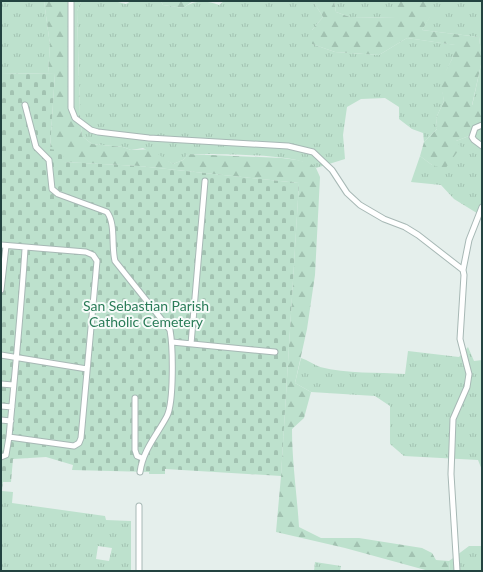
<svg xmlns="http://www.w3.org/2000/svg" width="483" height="572" font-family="Lato,sans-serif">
	<defs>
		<pattern id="grass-tufts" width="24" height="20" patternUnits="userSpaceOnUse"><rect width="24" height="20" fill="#bde1cd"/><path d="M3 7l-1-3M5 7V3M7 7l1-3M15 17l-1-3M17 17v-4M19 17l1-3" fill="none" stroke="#a2c2b1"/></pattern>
		<pattern id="forest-firs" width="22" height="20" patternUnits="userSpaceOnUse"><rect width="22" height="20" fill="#bde1cd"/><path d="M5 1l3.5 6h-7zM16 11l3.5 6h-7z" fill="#a2c2b1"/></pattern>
		<pattern id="cemetery-stones" width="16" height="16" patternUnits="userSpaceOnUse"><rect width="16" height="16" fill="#bde1cd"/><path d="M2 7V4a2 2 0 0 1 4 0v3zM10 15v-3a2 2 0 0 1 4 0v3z" fill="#a2c2b1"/></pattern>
	</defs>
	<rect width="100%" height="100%" fill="#e5efec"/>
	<!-- grass -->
	<path fill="url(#grass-tufts)" fill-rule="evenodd" d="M 1,1 L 44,1 L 50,45 L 48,73 L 1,74 Z
		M 81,1 L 114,1 L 126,4 L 131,1 L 161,1 L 163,5 L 183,8 C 194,0 206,0 219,5 L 224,1 L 313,1 L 323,17 L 312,30 L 312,44 L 335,52 L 379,55 L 407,38 L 456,45 L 452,59 L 441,82 L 444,101 L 436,118 L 437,129 L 424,142 L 423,133 L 412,129 L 399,119 L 399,107 L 385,98 L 361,99 L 347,107 L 343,135 L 345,159 L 316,168 C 297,152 216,155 188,154 L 183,160 L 173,164 L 143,148 L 131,150 L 123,147 L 92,144 L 82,136 L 80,116 L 77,11 Z
		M 334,1 L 396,1 L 396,18 L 350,17 L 336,12 Z
		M 430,1 L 482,1 L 482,60 L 479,37 L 422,30 L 430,16 Z
		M 482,60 L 482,105 L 472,106 Z
		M 477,120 L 482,122 L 482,214 L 480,215 L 454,199 L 441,185 L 411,182 L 420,156 L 432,165 L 456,141 L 469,136 Z
		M 468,347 L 474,361 L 482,360 L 482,470 L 478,460 L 404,456 L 390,444 L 390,406 L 375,396 L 311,392 L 295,383 L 301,358 C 308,360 314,365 320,367 C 347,374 377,372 405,374 L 408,351 L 459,357 Z
		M 1,482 L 3,482 L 2,491 L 13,492 L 12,503 L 105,516 L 106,520 L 131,521 L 131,571 L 1,571 ZM 98,546 L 112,548 L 109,561 L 96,559 Z
		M 469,546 L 482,546 L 482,571 L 450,571 L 449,561 Z
		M 315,562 L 341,566 L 340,571 L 314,571 Z"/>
	<!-- forest -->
	<path fill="url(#forest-firs)" d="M 44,1 L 81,1 L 77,11 L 80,116 L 82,136 L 92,144 L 123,147 L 131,150 L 156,149 L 159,155 L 173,164 L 183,160 L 188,154 L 282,158 L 297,160 L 310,163 L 316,168 L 320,177 L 315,275 L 307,329 L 295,383 L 311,392 L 304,418 L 292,429 C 292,462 297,494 299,527 L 321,538 L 359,538 L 422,548 L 432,553 L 436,560 L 449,561 L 450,571 L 429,571 L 345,548 L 276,532 L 281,476 L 299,183 L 139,166 L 64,162 L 50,149 L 55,73 L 48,73 L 50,45 Z
		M 161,1 L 193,1 L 183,8 L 163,5 Z
		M 313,1 L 334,1 L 336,12 L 350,17 L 396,18 L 396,1 L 430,1 L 430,17 L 422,30 L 479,37 L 482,60 L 472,105 L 482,105 L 482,122 L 477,121 L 469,136 L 456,141 L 461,147 L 445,169 L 432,165 L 420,156 L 424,142 L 437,129 L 436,118 L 444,101 L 440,82 L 452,59 L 455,45 L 407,38 L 379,55 L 335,52 L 312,44 L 312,30 L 323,17 Z"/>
	<!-- cemetery -->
	<path fill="url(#cemetery-stones)" d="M 55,73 L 50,149 L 63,151 L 64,162 L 139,166 L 299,183 L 281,476 L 165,469 L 165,474 L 149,474 L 149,472 L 72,470 L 73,465 L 46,457 L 13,459 L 11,482 L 1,482 L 1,74 Z"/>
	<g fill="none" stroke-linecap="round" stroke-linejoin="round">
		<!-- service casing -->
		<g stroke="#a7b8b5" stroke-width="7">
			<path id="service" d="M 71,1 L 71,108 L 75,118 L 91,130 L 98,132 L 149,138 L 288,146 L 313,152 L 332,170 L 347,193 L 360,205 L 384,219 L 405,227 L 418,235 L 463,270 L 464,275 L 460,339 L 469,374 L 467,387 L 453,419 L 451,474 L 457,571
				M 25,105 L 36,147 L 49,160 L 52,189 L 58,194 L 107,212 C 116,224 111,246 115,261 L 170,330 C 173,347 174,402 167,416 C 157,435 143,450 140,472
				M 482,125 L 475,128 L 472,137 L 474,140 L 482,146
				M 1,245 L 86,252 L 93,255 L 97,261 L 81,438 L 79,443 L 74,446 L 9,437 C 15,374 21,311 25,249
				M 463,270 L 469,240 L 482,207
				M 1,290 L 6,246
				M 172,342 L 275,352
				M 191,344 L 205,181
				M 1,355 L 87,369
				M 1,384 L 13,385
				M 135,398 L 135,450 L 137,456 L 142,458
				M 1,406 L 12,407
				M 1,420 L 11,421
				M 1,457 L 6,455 L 9,437
				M 139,571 L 139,506"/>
		</g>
		<!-- service -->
		<use href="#service" stroke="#fff" stroke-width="5"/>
	</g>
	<g text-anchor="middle" stroke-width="4" stroke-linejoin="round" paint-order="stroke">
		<!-- park labels -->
		<g font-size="14" fill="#2a7c58" stroke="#f6fbf9">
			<text x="146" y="311">San Sebastian Parish<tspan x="146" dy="16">Catholic Cemetery</tspan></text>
		</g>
	</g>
	<!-- border -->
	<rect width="483" height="572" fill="none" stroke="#234340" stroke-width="4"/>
</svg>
